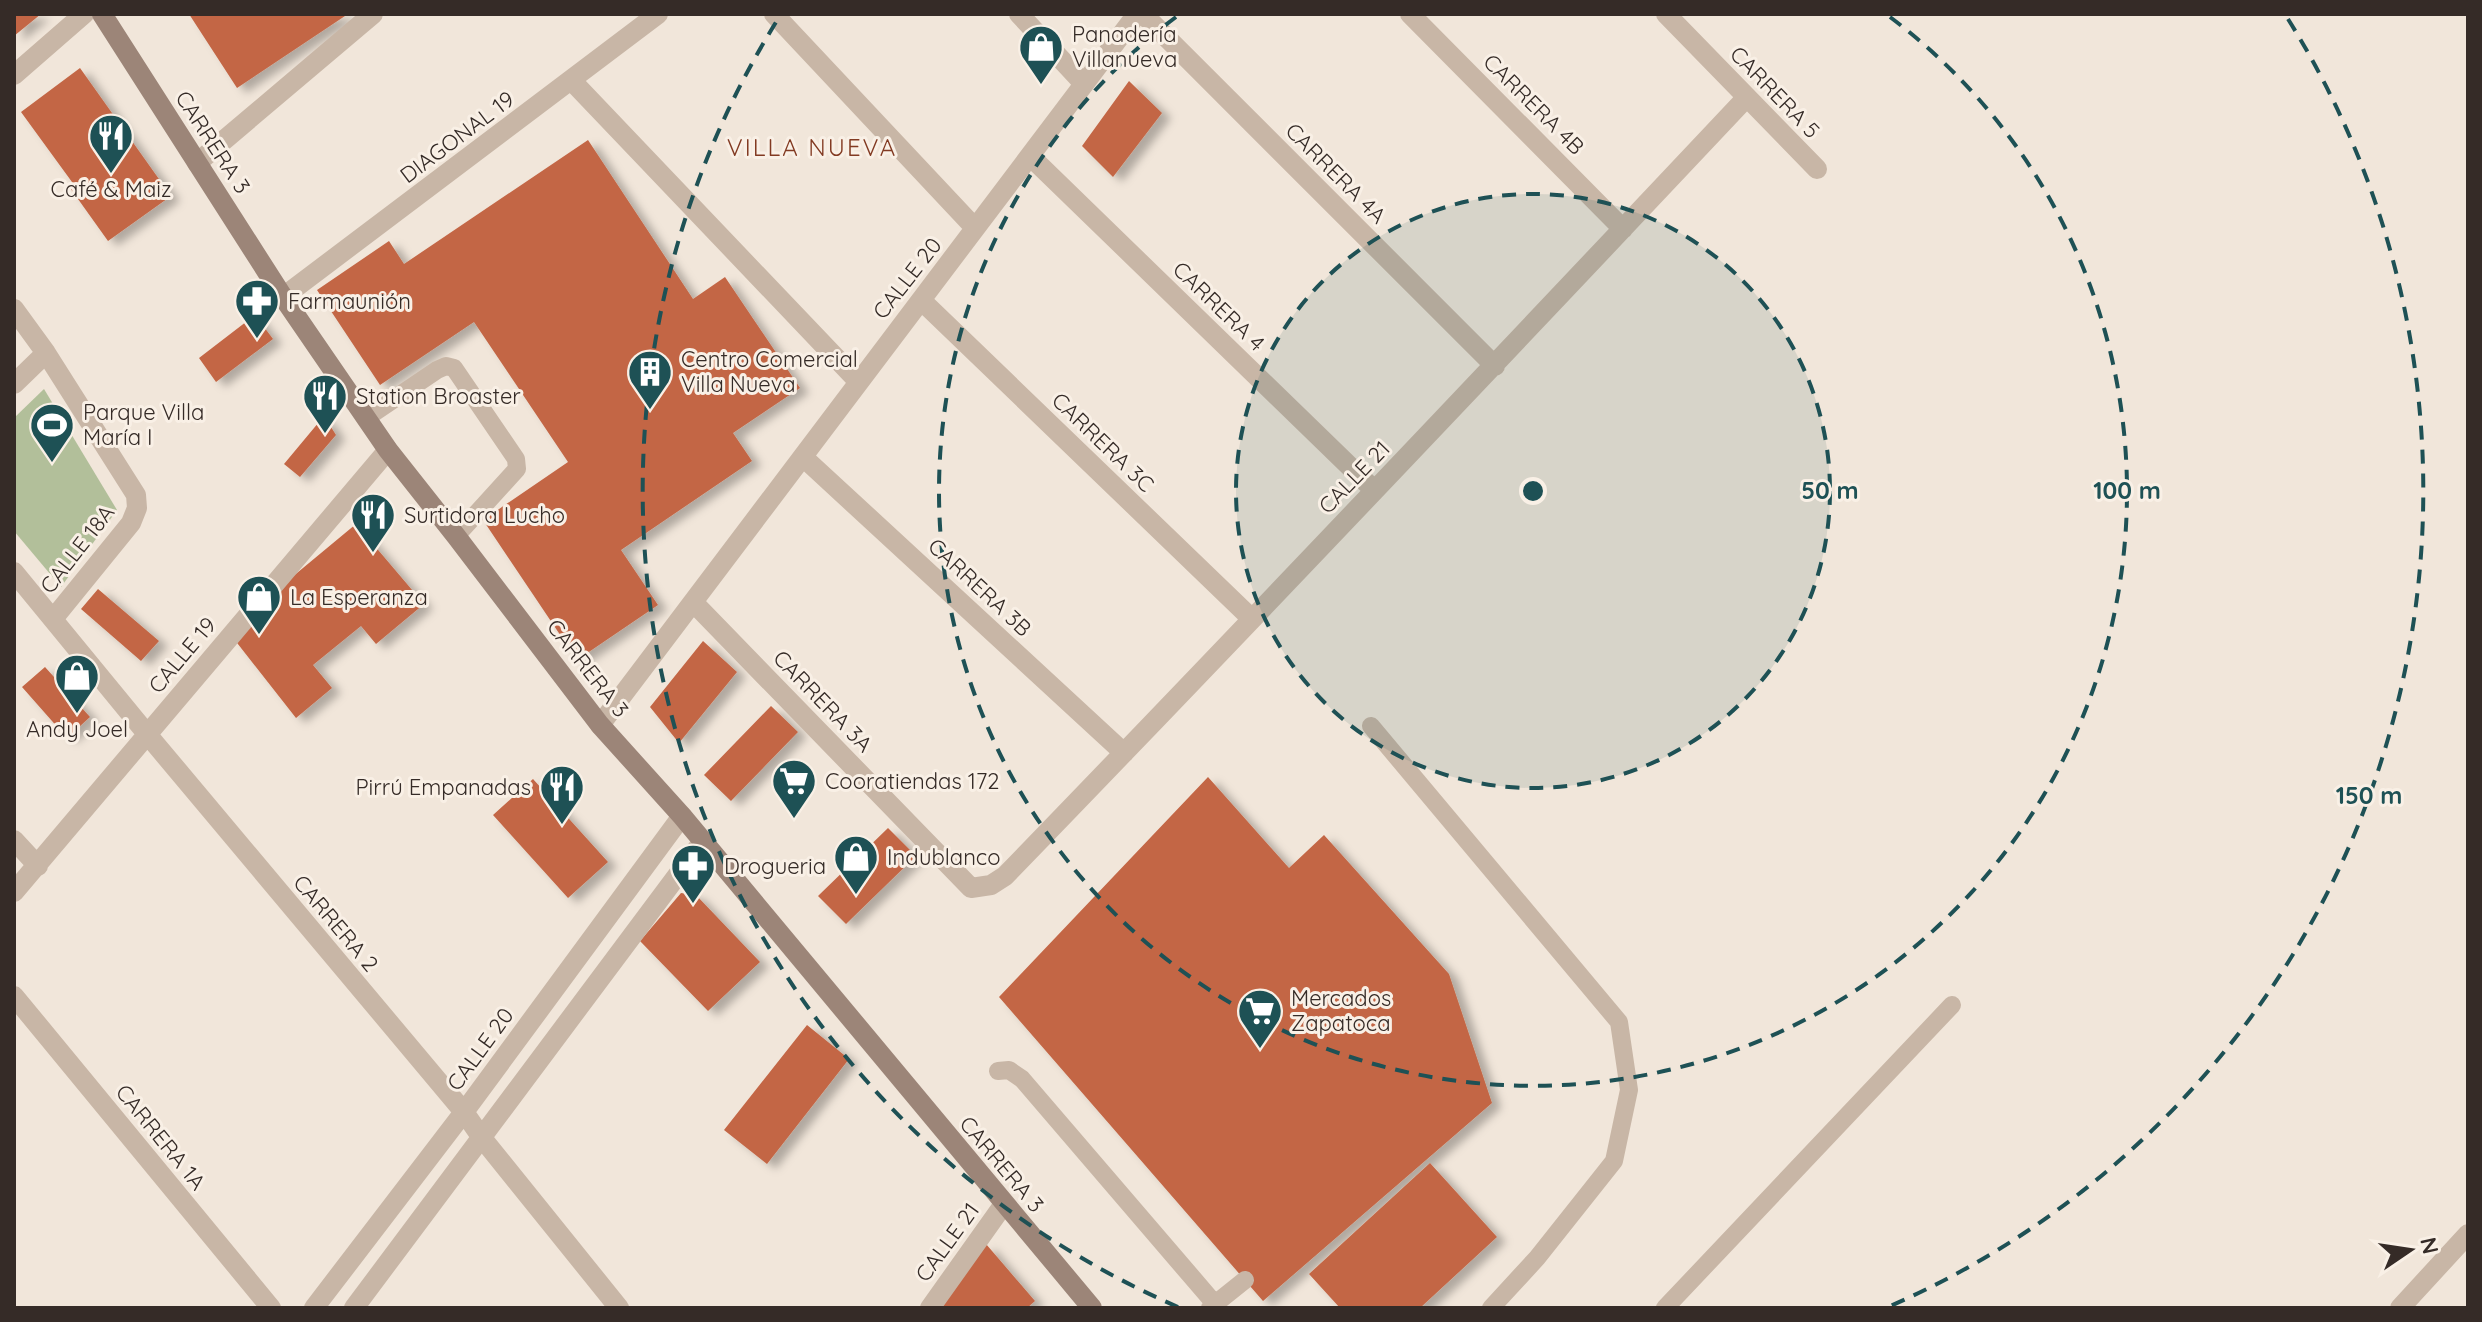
<svg xmlns="http://www.w3.org/2000/svg" width="2482" height="1322" font-family="Quicksand,sans-serif">
	<defs>
		<filter id="shadow"><feDropShadow dx="9" dy="5" stdDeviation="4" flood-color="#0004"/></filter>
	</defs>
	<rect width="100%" height="100%" fill="#f1e6da"/>
	<!-- green -->
	<path fill="#b2bf9a" d="M 44,389 L 117,510 L 61,587 L 14,531 L 14,418 Z"/>
	<!-- building -->
	<path fill="#c36645" filter="url(#shadow)" d="M 14,14 L 41,14 L 14,36 Z
		M 189,14 L 348,14 L 237,88 Z
		M 80,68 L 171,196 L 108,241 L 68,185 L 72,182 L 21,112 Z
		M 1129,81 L 1162,113 L 1113,177 L 1082,146 Z
		M 588,140 L 693,299 L 725,277 L 800,388 L 733,433 L 752,461 L 621,550 L 658,605 L 577,660 L 483,520 L 568,462 L 474,322 L 380,385 L 317,290 L 389,241 L 404,264 Z
		M 255,315 L 273,339 L 216,382 L 199,358 Z
		M 324,416 L 336,435 L 300,477 L 284,464 Z
		M 356,524 L 424,604 L 376,644 L 361,626 L 313,665 L 332,688 L 296,718 L 234,639 L 269,611 L 262,602 Z
		M 98,589 L 159,641 L 141,661 L 81,609 Z
		M 703,641 L 737,672 L 679,743 L 650,707 Z
		M 45,667 L 90,717 L 67,738 L 22,687 Z
		M 771,706 L 798,732 L 731,801 L 704,775 Z
		M 1208,777 L 1289,868 L 1324,835 L 1449,974 L 1492,1103 L 1263,1301 L 999,997 Z
		M 533,779 L 608,862 L 568,898 L 493,815 Z
		M 888,828 L 916,856 L 846,924 L 818,896 Z
		M 681,893 L 696,895 L 760,962 L 708,1011 L 640,941 Z
		M 807,1025 L 849,1059 L 767,1164 L 724,1130 Z
		M 1430,1163 L 1497,1237 L 1420,1308 L 1340,1308 L 1309,1274 Z
		M 986,1244 L 1035,1301 L 1027,1308 L 944,1308 L 942,1306 Z"/>
	<g fill="none" stroke-linecap="round" stroke-linejoin="round">
		<!-- service -->
		<path stroke="#c8b6a6" stroke-width="18" d="M 366,418 L 437,370 L 446,366 L 454,368 L 516,459 L 517,469 L 456,536
			M 1371,726 L 1619,1022 L 1629,1090 L 1614,1161 L 1537,1258 L 1491,1308
			M 998,1071 L 1009,1070 L 1022,1079 L 1215,1304 L 1210,1308
			M 1215,1304 L 1245,1280
			M 1665,1308 L 1952,1005"/>
		<!-- minor -->
		<path stroke="#c8b6a6" stroke-width="20" d="M 774,14 L 975,228
			M 1019,14 L 1084,84
			M 1143,14 L 1495,366
			M 1410,14 L 1623,229
			M 1666,14 L 1817,169
			M 14,75 L 84,14
			M 572,81 L 858,381
			M 1030,156 L 1374,490
			M 197,163 L 373,14
			M 283,297 L 658,14
			M 921,300 L 1252,619
			M 14,309 L 46,353 L 136,495 L 137,508 L 131,523 L 53,619
			M 14,384 L 46,353
			M 803,457 L 1124,753
			M 14,572 L 147,734 L 464,1112 L 482,1138 L 619,1308
			M 693,602 L 971,888 L 991,885 L 1005,876 C 1254,619 1501,358 1747,97
			M 600,725 L 1137,14
			M 14,840 L 38,866
			M 14,892 L 388,450
			M 14,996 L 271,1308
			M 314,1308 L 464,1112 L 682,816
			M 354,1308 L 703,841
			M 930,1308 L 1004,1204
			M 2400,1308 L 2468,1234"/>
		<!-- secondary -->
		<path stroke="#9c8578" stroke-width="20" d="M 102,14 L 283,297 L 388,450 L 456,536 L 600,725 L 682,816 L 1092,1308"/>
	</g>
	<!-- distance rings -->
	<circle cx="1533" cy="491" r="297" fill="#1e5155" fill-opacity=".12"/>
	<g fill="none" stroke="#1e5155" stroke-width="4" stroke-dasharray="14 10">
		<circle cx="1533" cy="491" r="297"/>
		<path d="M1890 17A594 594 0 1 1 1176 17"/>
		<path d="M1178 1307A890 890 0 0 1 778 19M2288 19A890 890 0 0 1 1888 1307"/>
	</g>
	<!-- icons -->
	<defs>
		<g id="shop-pin" transform="scale(2.3)"><path d="M0 17L-7.5 6A9.5 9.5 0 1 1 7.5 6Z" fill="#1e5155" stroke="#f9f0e6"/><path d="M-5-2.5h2.3a2.7 3.5 0 0 1 5.4 0H5L5.5 6h-11ZM-1.5-2.5h3a1.5 2.3 0 0 0-3 0Z" fill="#fff"/></g>
		<g id="restaurant-pin" transform="scale(2.3)"><path d="M0 17L-7.5 6A9.5 9.5 0 1 1 7.5 6Z" fill="#1e5155" stroke="#f9f0e6"/><path d="M-5-6h1v4h1v-4h1v4h1v-4h1v5L-1.5 .5V6h-2V.5L-5-1ZM5-6V6H3V1.5H1.5Q1.5-4 5-6Z" fill="#fff"/></g>
		<g id="pharmacy-pin" transform="scale(2.3)"><path d="M0 17L-7.5 6A9.5 9.5 0 1 1 7.5 6Z" fill="#1e5155" stroke="#f9f0e6"/><path d="M-2-6h4v4h4v4h-4v4h-4v-4h-4v-4h4Z" fill="#fff"/></g>
		<g id="building-pin" transform="scale(2.3)"><path d="M0 17L-7.5 6A9.5 9.5 0 1 1 7.5 6Z" fill="#1e5155" stroke="#f9f0e6"/><path d="M-4-6H4V6H1V3H-1V6H-4ZM-2.5-4.3h1.7v1.8h-1.7ZM.8-4.3h1.7v1.8H.8ZM-2.5-1h1.7V.8h-1.7ZM.8-1h1.7V.8H.8Z" fill="#fff"/></g>
		<g id="stadium-pin" transform="scale(2.3)"><path d="M0 17L-7.5 6A9.5 9.5 0 1 1 7.5 6Z" fill="#1e5155" stroke="#f9f0e6"/><path d="M0-5a6.5 5 0 1 0 0 10a6.5 5 0 1 0 0-10ZM-3.5-1.8h7v3.6h-7Z" fill="#fff"/></g>
		<g id="supermarket-pin" transform="scale(2.3)"><path d="M0 17L-7.5 6A9.5 9.5 0 1 1 7.5 6Z" fill="#1e5155" stroke="#f9f0e6"/><path d="M-6-5.5h2.5l.6 2H6L4.5 2H-2.5L-4.4-4H-6ZM-1.5 3.2a1.3 1.3 0 1 0 .1 0ZM3 3.2a1.3 1.3 0 1 0 .1 0Z" fill="#fff"/></g>
	</defs>
	<g fill-rule="evenodd">
		<use href="#shop-pin" x="1041" y="47"/>
		<use href="#restaurant-pin" x="111" y="136"/>
		<use href="#pharmacy-pin" x="257" y="301"/>
		<use href="#building-pin" x="650" y="372"/>
		<use href="#restaurant-pin" x="325" y="396"/>
		<use href="#stadium-pin" x="52" y="425"/>
		<use href="#restaurant-pin" x="373" y="515"/>
		<use href="#shop-pin" x="259" y="597"/>
		<use href="#shop-pin" x="77" y="676"/>
		<use href="#supermarket-pin" x="794" y="781"/>
		<use href="#restaurant-pin" x="562" y="787"/>
		<use href="#shop-pin" x="856" y="857"/>
		<use href="#pharmacy-pin" x="693" y="866"/>
		<use href="#supermarket-pin" x="1260" y="1011"/>
	</g>
	<g text-anchor="middle" stroke-width="6" stroke-linejoin="round" paint-order="stroke">
		<!-- poi labels -->
		<g font-size="22" fill="#352b27" stroke="#f9f0e6" text-anchor="start">
			<text x="1072" y="42">Panadería<tspan x="1072" dy="25">Villanueva</tspan></text>
			<text x="111" y="197" text-anchor="middle">Café &amp; Maiz</text>
			<text x="288" y="309">Farmaunión</text>
			<text x="681" y="367">Centro Comercial<tspan x="681" dy="25">Villa Nueva</tspan></text>
			<text x="356" y="404">Station Broaster</text>
			<text x="83" y="420">Parque Villa<tspan x="83" dy="25">María I</tspan></text>
			<text x="404" y="523">Surtidora Lucho</text>
			<text x="290" y="605">La Esperanza</text>
			<text x="77" y="737" text-anchor="middle">Andy Joel</text>
			<text x="825" y="789">Cooratiendas 172</text>
			<text x="531" y="795" text-anchor="end">Pirrú Empanadas</text>
			<text x="887" y="865">Indublanco</text>
			<text x="724" y="874">Drogueria</text>
			<text x="1291" y="1006">Mercados<tspan x="1291" dy="25">Zapatoca</tspan></text>
		</g>
		<!-- street labels -->
		<g font-size="22" fill="#352b27" stroke="#f9f0e6">
			<text transform="translate(1775 92) rotate(46)" y="8">CARRERA 5</text>
			<text transform="translate(1534 104) rotate(45)" y="8">CARRERA 4B</text>
			<text transform="translate(457 137) rotate(-37)" y="8">DIAGONAL 19</text>
			<text transform="translate(213 142) rotate(57)" y="8">CARRERA 3</text>
			<text transform="translate(1336 173) rotate(45)" y="8">CARRERA 4A</text>
			<text transform="translate(907 278) rotate(-52)" y="8">CALLE 20</text>
			<text transform="translate(1219 306) rotate(44)" y="8">CARRERA 4</text>
			<text transform="translate(1103 442) rotate(44)" y="8">CARRERA 3C</text>
			<text transform="translate(1354 477) rotate(-46)" y="8">CALLE 21</text>
			<text transform="translate(77 549) rotate(-52)" y="8">CALLE 18A</text>
			<text transform="translate(980 587) rotate(43)" y="8">CARRERA 3B</text>
			<text transform="translate(182 655) rotate(-50)" y="8">CALLE 19</text>
			<text transform="translate(588 668) rotate(52)" y="8">CARRERA 3</text>
			<text transform="translate(823 701) rotate(46)" y="8">CARRERA 3A</text>
			<text transform="translate(336 923) rotate(50)" y="8">CARRERA 2</text>
			<text transform="translate(480 1049) rotate(-54)" y="8">CALLE 20</text>
			<text transform="translate(161 1137) rotate(51)" y="8">CARRERA 1A</text>
			<text transform="translate(1002 1164) rotate(50)" y="8">CARRERA 3</text>
			<text transform="translate(947 1242) rotate(-54)" y="8">CALLE 21</text>
		</g>
		<!-- neighbourhood labels -->
		<g font-size="24" letter-spacing="2" fill="#823a22" stroke="#f9f0e6">
			<text x="812" y="156">VILLA NUEVA</text>
		</g>
	</g>
	<circle cx="1533" cy="491" r="12" fill="#1e5155" stroke="#f9f0e6" stroke-width="4"/>
	<g font-size="24" text-anchor="middle" font-weight="bold" fill="#1e5155" stroke="#f9f0e6" stroke-width="6" stroke-linejoin="round" paint-order="stroke">
		<text x="1830" y="499">50 m</text>
		<text x="2127" y="499">100 m</text>
		<text x="2369" y="804">150 m</text>
	</g>
	<!-- border -->
	<rect width="2482" height="1322" fill="none" stroke="#352b27" stroke-width="32"/>
	<!-- north arrow -->
	<g transform="translate(2410 1250) rotate(77)" stroke="#f9f0e6" stroke-width="6" paint-order="stroke">
	<path d="M0-6L14 30L0 20L-14 30Z" fill="#352b27"/>
	<text y="-12" font-size="22" font-weight="bold" text-anchor="middle" fill="#352b27">N</text>
	</g>
</svg>
